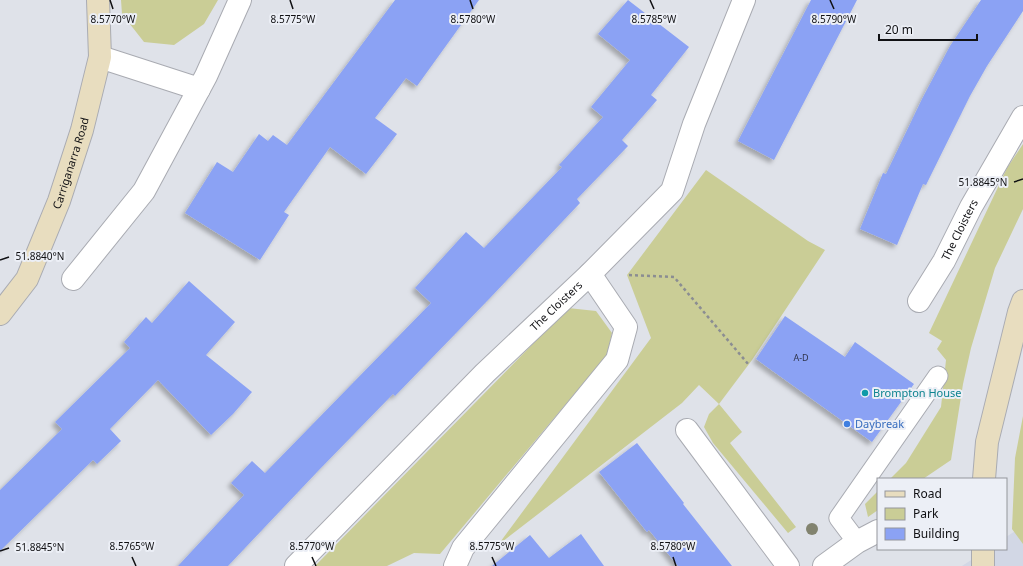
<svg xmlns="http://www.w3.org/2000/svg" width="1023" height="566" font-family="'Noto Sans',sans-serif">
	<defs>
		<filter id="shadow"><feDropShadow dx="-3.5" dy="3.5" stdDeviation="2" flood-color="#0004"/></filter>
	</defs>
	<rect width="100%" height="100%" fill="#dfe2e9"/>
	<!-- built -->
	<path fill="#d2d7e5" d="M 1023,526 L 1023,566 L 962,566 L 988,549 L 1006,549 L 1006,537 Z"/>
	<!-- green -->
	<path fill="#cacd96" d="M 121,0 L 218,0 L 204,24 L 174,45 L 144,42 L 122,14 Z
		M 1023,144 L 1023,209 L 995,268 L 971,348 L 963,384 L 951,460 L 923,479 L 890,479 L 906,463 L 941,407 L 946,360 L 937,349 L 942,341 L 929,333 L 1007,168 Z
		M 706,170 L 808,241 L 825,250 L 752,360 L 719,404 L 742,432 L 730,443 L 796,527 L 788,533 L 713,443 L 704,427 L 709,414 L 719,404 L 699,385 L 682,403 L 498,545 L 651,338 L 627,275 Z
		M 568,308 L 596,311 L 612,333 L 607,355 L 440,554 L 414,553 L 387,566 L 315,566 Z
		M 1023,416 L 1023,544 L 1012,529 L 1015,458 Z
		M 878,491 L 878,510 L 868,517 L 865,504 Z"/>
	<!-- building -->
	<path fill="#8ba2f4" filter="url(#shadow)" d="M 395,0 L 479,0 L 417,86 L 406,78 L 375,118 L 397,134 L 366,174 L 330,147 L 284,212 L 289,215 L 260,260 L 185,213 L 217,162 L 233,172 L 259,134 L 268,141 L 273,135 L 287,145 Z
		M 628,0 L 689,47 L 651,95 L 657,100 L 622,140 L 628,146 L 577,199 L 580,203 L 490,298 L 395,396 L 393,394 L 318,471 L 228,566 L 178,566 L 244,495 L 231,483 L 252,461 L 265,473 L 431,303 L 415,288 L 466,232 L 484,248 L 562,167 L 559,165 L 603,117 L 591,107 L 630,60 L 598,34 Z
		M 811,0 L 857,0 L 774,160 L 738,141 Z
		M 981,0 L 1023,0 L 1023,11 L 987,66 L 970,96 L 926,185 L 923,184 L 897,245 L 860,229 L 883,173 L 886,174 L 922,99 L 950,46 Z
		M 189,281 L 235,322 L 206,355 L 252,392 L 233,414 L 211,435 L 158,380 L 110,429 L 121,441 L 97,464 L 93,460 L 0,551 L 0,490 L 62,429 L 55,422 L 130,348 L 124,342 L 146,317 L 152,323 Z
		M 785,316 L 845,357 L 855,342 L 914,384 L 872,442 L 756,359 Z
		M 637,443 L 684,503 L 683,504 L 732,566 L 678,566 L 649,530 L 647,532 L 599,472 Z
		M 581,534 L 604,566 L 492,566 L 530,535 L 549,558 Z"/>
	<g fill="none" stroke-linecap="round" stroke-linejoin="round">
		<!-- lane casing -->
		<g stroke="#a9abb2" stroke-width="21">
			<path id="lane" d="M 857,542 L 839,518 L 938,376"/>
		</g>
		<!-- street casing -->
		<g stroke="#a9abb2" stroke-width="24">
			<g id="street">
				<path d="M 100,57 L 199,89"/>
				<path d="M 73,279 L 144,191 L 206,76 L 240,0"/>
				<path id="s1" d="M 919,301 L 944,261 L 971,207 L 1023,117"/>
				<path d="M 687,430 L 788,566"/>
				<path id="s2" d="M 296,566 L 485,373 L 590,274 L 672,191 L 694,124 L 744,0"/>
				<path d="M 455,566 L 463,548 L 617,360 L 626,327 L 590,274"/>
				<path d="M 824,566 L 857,542 L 878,531"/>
			</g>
		</g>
		<!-- secondary casing -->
		<g stroke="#a9abb2" stroke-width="24">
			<g id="secondary">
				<path id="s3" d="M 0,314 L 27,279 L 59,201 L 82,130 L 100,57 L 98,0"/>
				<path d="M 984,479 L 987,442 L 1019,312 L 1023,301"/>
				<path d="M 983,549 L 983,566"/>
			</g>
		</g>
		<!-- path -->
		<path stroke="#8b8d92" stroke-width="2.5" stroke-dasharray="3 3" stroke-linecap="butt" d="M 629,275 L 674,277 L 749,365"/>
		<!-- lane -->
		<use href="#lane" stroke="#fff" stroke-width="19"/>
		<!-- street -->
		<use href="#street" stroke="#fff" stroke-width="22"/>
		<!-- secondary -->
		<use href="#secondary" stroke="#e8ddbf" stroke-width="22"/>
	</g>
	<!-- trees -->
	<circle fill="#82836f" cx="812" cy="529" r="6"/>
	<!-- ticks -->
	<path fill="none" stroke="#101013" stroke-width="1.5" d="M 110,0 L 113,9M 290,0 L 293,9M 470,0 L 473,9M 650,0 L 654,9M 830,0 L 834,9M 1014,182 L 1023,179M 0,260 L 9,257M 0,551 L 9,548M 132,557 L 136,566M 312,557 L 316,566M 492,557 L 496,566M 673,557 L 676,566"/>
	<!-- markers -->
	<circle fill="#0f9aa8" stroke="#eceff6" stroke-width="1.5" cx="865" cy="393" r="4"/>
	<circle fill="#3f7fe0" stroke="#eceff6" stroke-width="1.5" cx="847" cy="424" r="4"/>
	<g text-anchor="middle" stroke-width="4" stroke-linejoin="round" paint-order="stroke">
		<!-- number labels -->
		<g font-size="9" fill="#2f344b">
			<text x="801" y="361">A-D</text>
		</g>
		<!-- street labels -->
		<g font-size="11" fill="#101013" stroke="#eceff6">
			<text dy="4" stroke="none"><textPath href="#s3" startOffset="168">Carriganarra Road</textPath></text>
			<text dy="4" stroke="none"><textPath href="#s1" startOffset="82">The Cloisters</textPath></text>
			<text dy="4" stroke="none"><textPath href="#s2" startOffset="368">The Cloisters</textPath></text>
		</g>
		<!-- culture labels -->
		<g font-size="11" fill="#0d838f" stroke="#eceff6" text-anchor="start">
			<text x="873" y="397">Brompton House</text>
		</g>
		<!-- shop labels -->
		<g font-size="11" fill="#366cbe" stroke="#eceff6" text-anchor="start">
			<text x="855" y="428">Daybreak</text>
		</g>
	</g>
	<g font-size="10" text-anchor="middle" fill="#101013" stroke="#eceff6" stroke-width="4" stroke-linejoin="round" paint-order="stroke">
		<text x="113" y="23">8.5770°W</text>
		<text x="293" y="23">8.5775°W</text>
		<text x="473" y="23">8.5780°W</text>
		<text x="654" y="23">8.5785°W</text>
		<text x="834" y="23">8.5790°W</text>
		<text x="983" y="186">51.8845°N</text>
		<text x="40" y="260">51.8840°N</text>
		<text x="132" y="550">8.5765°W</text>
		<text x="312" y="550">8.5770°W</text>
		<text x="492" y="550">8.5775°W</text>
		<text x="673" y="550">8.5780°W</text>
		<text x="40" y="551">51.8845°N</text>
	</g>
	<!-- legend -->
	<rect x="877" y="478" width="130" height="72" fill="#eceff6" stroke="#94969b"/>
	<rect x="885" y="491" width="20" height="6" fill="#e8ddbf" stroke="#94969b"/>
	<text x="913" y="498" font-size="12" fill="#101013">Road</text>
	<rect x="885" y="508" width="20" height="12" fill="#cacd96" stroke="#94969b"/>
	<text x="913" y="518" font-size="12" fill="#101013">Park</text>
	<rect x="885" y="528" width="20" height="12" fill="#8ba2f4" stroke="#94969b"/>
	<text x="913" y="538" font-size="12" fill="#101013">Building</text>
	<!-- scale -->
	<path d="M879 34v6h98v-6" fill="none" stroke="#101013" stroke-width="2"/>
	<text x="885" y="34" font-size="12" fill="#101013" stroke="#eceff6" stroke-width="3" paint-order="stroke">20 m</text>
</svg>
